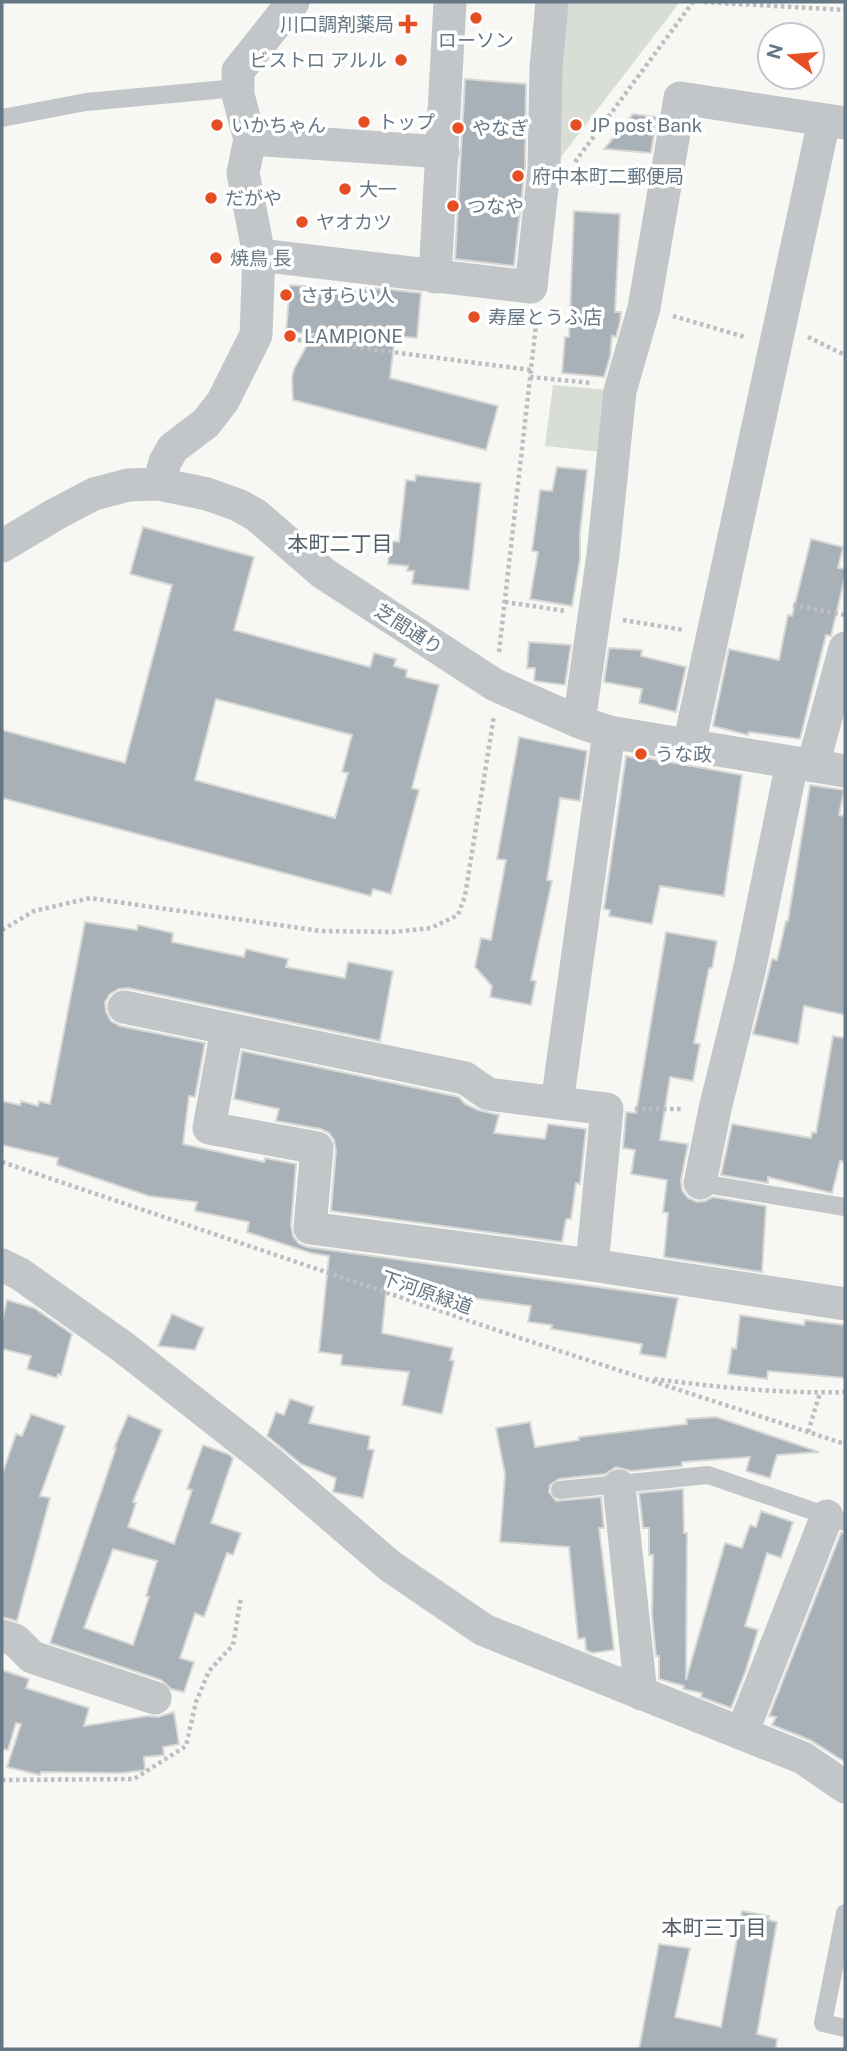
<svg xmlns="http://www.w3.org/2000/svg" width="847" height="2051" font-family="'Public Sans','Noto Sans JP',sans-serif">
	<rect width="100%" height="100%" fill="#f7f7f4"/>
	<!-- green -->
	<path fill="#d8ded5" d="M 563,2 L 680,2 L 554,166 Z
		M 553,385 L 609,390 L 602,452 L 545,446 Z"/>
	<!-- building -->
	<path fill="#a8b1b7" stroke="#d8d8d6" stroke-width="2" fill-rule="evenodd" d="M 465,79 L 526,84 L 525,168 L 514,266 L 455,259 Z
		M 633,114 L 657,117 L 651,153 L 604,149 Z
		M 574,211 L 620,214 L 615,312 L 621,312 L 620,322 L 616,337 L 612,336 L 610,357 L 604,377 L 562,373 L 565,337 L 569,337 Z
		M 290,285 L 360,291 L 360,288 L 385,289 L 421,293 L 417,338 L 395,336 L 390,378 L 498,406 L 486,450 L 293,400 L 292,378 L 294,369 L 313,334 L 286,332 Z
		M 557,467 L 587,470 L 580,533 L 580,559 L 572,606 L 530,599 L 538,552 L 532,551 L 540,490 L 552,491 Z
		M 416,475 L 481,483 L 469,590 L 412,584 L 414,571 L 407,571 L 408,566 L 388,564 L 390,541 L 399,542 L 406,480 L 415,481 Z
		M 143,527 L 254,557 L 234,630 L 370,667 L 374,653 L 396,659 L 394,666 L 407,670 L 406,677 L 439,685 L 412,788 L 419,790 L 391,894 L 373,889 L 371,896 L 2,798 L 2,730 L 125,763 L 172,585 L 130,574 ZM 216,699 L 352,735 L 342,772 L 348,773 L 335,818 L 195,780 Z
		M 811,539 L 843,547 L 838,568 L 845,569 L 845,576 L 831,636 L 826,635 L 800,739 L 749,732 L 748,735 L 713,726 L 729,649 L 779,660 L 788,615 L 792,616 Z
		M 529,642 L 571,645 L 565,685 L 534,681 L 535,668 L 527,668 Z
		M 609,648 L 642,650 L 641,656 L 686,667 L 676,712 L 639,703 L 642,689 L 604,682 Z
		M 519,737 L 587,751 L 580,801 L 560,798 L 547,880 L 552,881 L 531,980 L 536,981 L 531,1005 L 490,997 L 492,986 L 475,967 L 481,938 L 491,940 L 506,860 L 497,859 Z
		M 626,756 L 636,758 L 636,756 L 742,775 L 724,896 L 660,886 L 652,924 L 609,916 L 610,910 L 604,909 Z
		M 810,785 L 844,790 L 839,815 L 845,816 L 845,1015 L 804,1006 L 798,1044 L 753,1034 L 772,959 L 777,960 L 786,921 L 788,921 Z
		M 85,922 L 137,930 L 138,925 L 173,933 L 172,942 L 244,957 L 246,949 L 288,959 L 286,967 L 345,978 L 348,962 L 393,971 L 380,1041 L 128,988 L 119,989 L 110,994 L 105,1002 L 106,1012 L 111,1021 L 120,1026 L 205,1043 L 195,1097 L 189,1096 L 183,1144 L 264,1162 L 265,1158 L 296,1164 L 291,1226 L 293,1236 L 299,1244 L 307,1247 L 678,1298 L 666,1358 L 640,1354 L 642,1344 L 551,1329 L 552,1325 L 528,1322 L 531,1306 L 436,1293 L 436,1290 L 387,1284 L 382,1333 L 453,1348 L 450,1360 L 454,1361 L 442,1414 L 402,1405 L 409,1372 L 341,1365 L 342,1355 L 319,1352 L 329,1256 L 311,1253 L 247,1232 L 249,1222 L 195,1211 L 197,1202 L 149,1196 L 57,1165 L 58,1158 L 2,1145 L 2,1101 L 20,1105 L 21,1101 L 38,1106 L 39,1101 L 50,1104 Z
		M 666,932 L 717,941 L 712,968 L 709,968 L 694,1043 L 700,1044 L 693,1081 L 670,1077 L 660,1140 L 688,1144 L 681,1180 L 682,1190 L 688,1198 L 697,1202 L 705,1201 L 713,1197 L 766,1206 L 762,1272 L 664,1257 L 668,1213 L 663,1212 L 667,1180 L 631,1174 L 635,1150 L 623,1148 L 626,1112 L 636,1113 Z
		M 833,1036 L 845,1038 L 845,1162 L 840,1161 L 832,1193 L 768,1177 L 768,1183 L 721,1175 L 732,1124 L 811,1138 L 812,1132 L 816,1133 Z
		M 242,1051 L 459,1097 L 465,1104 L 478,1110 L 499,1115 L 494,1133 L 545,1139 L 548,1124 L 586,1129 L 580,1184 L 576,1183 L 571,1219 L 566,1219 L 562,1242 L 331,1211 L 336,1150 L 334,1140 L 329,1133 L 321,1129 L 276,1121 L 279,1109 L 234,1099 Z
		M 7,1300 L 34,1308 L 72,1334 L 61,1375 L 58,1374 L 57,1378 L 27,1369 L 31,1356 L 2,1349 L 2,1322 Z
		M 172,1314 L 204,1328 L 195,1350 L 158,1346 Z
		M 740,1315 L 804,1325 L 805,1320 L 845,1325 L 845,1378 L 768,1371 L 767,1379 L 728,1374 L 732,1348 L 736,1349 Z
		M 290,1399 L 314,1407 L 309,1423 L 370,1436 L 368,1449 L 374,1450 L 363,1498 L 333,1492 L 336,1478 L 301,1464 L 267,1436 L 276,1412 L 284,1415 Z
		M 31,1414 L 65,1426 L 40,1496 L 50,1498 L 17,1621 L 2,1617 L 2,1475 L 16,1434 L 22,1436 Z
		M 128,1415 L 162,1430 L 133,1502 L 136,1503 L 128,1527 L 174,1544 L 192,1490 L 187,1489 L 203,1445 L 228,1454 L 233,1458 L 211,1523 L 241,1533 L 233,1555 L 227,1553 L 204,1617 L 195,1613 L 180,1658 L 194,1662 L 184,1692 L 171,1689 L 161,1680 L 50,1643 L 116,1448 L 114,1448 ZM 113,1549 L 157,1561 L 146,1596 L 149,1597 L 133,1645 L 84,1628 Z
		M 716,1417 L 819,1452 L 777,1455 L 770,1478 L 746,1471 L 750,1457 L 682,1462 L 682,1466 L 631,1471 L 616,1467 L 605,1474 L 559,1479 L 550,1485 L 549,1492 L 556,1501 L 601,1497 L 604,1528 L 599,1528 L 614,1650 L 592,1653 L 586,1650 L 585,1638 L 578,1639 L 569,1547 L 500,1542 L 505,1474 L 496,1428 L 530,1422 L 535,1447 L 579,1440 L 579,1437 L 687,1424 L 686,1419 Z
		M 683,1489 L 684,1533 L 687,1533 L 686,1680 L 725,1543 L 742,1548 L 750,1525 L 756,1527 L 761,1511 L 793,1522 L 781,1558 L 767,1553 L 745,1626 L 758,1630 L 746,1670 L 731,1708 L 701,1697 L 702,1693 L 683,1689 L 684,1686 L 659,1679 L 659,1656 L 656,1656 L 652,1615 L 653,1555 L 649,1555 L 649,1528 L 643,1528 L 639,1493 Z
		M 841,1533 L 845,1533 L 845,1762 L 810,1740 L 772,1725 L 776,1717 L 769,1716 Z
		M 2,1670 L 29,1679 L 26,1688 L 89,1708 L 84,1726 L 147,1716 L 158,1717 L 174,1712 L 179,1744 L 163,1747 L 164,1755 L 144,1757 L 145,1770 L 122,1773 L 41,1772 L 40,1775 L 7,1767 L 21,1724 L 16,1723 L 8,1750 L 2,1749 Z
		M 742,1911 L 769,1916 L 768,1920 L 777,1922 L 757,2034 L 777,2039 L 776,2049 L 639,2049 L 659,1944 L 690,1948 L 675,2017 L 721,2027 Z"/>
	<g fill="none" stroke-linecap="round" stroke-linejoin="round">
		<!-- path -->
		<path stroke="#bcbec1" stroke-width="4.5" stroke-dasharray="3.5 3.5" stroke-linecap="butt" d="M 704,2 L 845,10
			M 575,162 L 693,2
			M 673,316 L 745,337
			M 808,337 L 845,355
			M 284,338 L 531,370
			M 530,377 L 592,383
			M 505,602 L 566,611
			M 793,605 L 845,615
			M 623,620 L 684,630
			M 499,652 L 537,316
			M 2,930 L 34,911 L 90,898 L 320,931 L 393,932 L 431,928 L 458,915 L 465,896 L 494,716
			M 635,1109 L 683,1109
			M 2,1162 L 523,1339 L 845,1444
			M 654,1379 C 717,1387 782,1394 845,1392
			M 808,1432 L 820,1393
			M 2,1780 L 134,1779 L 186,1746 L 196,1702 L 209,1671 L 233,1645 L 241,1597"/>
		<!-- service -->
		<path stroke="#c2c6c9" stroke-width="18" d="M 2,118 L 86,102 L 237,88
			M 700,1183 L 845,1207
			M 560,1490 L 708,1475 L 845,1522
			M 845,1913 L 823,2023 L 845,2028"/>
		<!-- minor -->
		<path stroke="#c2c6c9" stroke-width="33" d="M 250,139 L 443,152
			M 259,255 L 531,287 L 544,169 L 546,68 L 552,2
			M 435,277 L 450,2
			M 159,484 L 165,462 L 173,448 L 206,423 L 223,401 L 256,335 L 259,255 L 243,173 L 250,139 L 238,95 L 238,71 L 293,2
			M 2,546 L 54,515 L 94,494 L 128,485 L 159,484 L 207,494 L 238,505 L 256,515 L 323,573 L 495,685 L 579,722 L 609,732 L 845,771
			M 579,722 L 603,555 L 620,391 L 644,308 L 680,98 L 845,123
			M 689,745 L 824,121
			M 813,765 L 845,648
			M 124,1007 L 465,1078 L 488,1094 L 607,1109 L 592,1265
			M 227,1029 L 209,1128 L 317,1148 L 310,1228 L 592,1265 L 845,1304
			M 557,1103 L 609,732
			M 700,1183 L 715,1109 L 750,967 L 792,763
			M 2,1265 L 20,1274 L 123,1347 L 268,1461 L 390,1566 L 484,1630 L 803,1758 L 845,1787
			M 619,1486 L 641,1694
			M 2,1636 L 15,1640 L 32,1657 L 155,1698
			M 742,1733 L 827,1516"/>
	</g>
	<!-- markers -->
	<g fill="#e64f24" stroke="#fff" stroke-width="2.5">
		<circle cx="476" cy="18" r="7"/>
		<path d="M404.5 13.5h7v7h7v7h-7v7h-7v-7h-7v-7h7z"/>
		<circle cx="401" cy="60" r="7"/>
		<circle cx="364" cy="122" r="7"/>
		<circle cx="217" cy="125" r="7"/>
		<circle cx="576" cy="125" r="7"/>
		<circle cx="458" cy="128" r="7"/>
		<circle cx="518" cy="176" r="7"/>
		<circle cx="345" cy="189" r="7"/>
		<circle cx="211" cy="198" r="7"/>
		<circle cx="453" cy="206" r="7"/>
		<circle cx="302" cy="222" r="7"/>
		<circle cx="216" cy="258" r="7"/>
		<circle cx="286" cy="295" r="7"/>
		<circle cx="474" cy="317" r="7"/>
		<circle cx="290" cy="336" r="7"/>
		<circle cx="641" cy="754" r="7"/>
	</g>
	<g text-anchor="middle" stroke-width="7" stroke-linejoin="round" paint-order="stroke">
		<!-- poi labels -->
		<g font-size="19" fill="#657785" stroke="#fff" text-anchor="start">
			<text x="394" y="31" text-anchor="end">川口調剤薬局</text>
			<text x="476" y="47" text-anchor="middle">ローソン</text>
			<text x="387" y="67" text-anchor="end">ビストロ アルル</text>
			<text x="378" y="129">トップ</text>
			<text x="231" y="132">いかちゃん</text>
			<text x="590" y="132">JP post Bank</text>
			<text x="472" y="135">やなぎ</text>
			<text x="532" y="183">府中本町二郵便局</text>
			<text x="359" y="196">大一</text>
			<text x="225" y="205">だがや</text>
			<text x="467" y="213">つなや</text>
			<text x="316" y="229">ヤオカツ</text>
			<text x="230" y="265">焼鳥 長</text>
			<text x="300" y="302">さすらい人</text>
			<text x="488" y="324">寿屋とうふ店</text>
			<text x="304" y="343">LAMPIONE</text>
			<text x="655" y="761">うな政</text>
		</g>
		<!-- street labels -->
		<g font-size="19" fill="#657785" stroke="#fff">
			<text transform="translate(409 629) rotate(33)" y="7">芝間通り</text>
			<text transform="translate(427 1292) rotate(19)" y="7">下河原緑道</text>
		</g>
		<!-- neighbourhood labels -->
		<g font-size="21" fill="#53606a" stroke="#fff">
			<text x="340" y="551">本町二丁目</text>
			<text x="714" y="1935">本町三丁目</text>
		</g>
	</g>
	<!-- border -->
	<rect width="847" height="2051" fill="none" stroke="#657785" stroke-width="7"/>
	<!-- north arrow -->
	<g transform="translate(791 56) rotate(286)"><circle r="33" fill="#ffffff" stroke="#c1c9ce" stroke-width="2"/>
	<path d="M0-5L12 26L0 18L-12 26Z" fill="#e64f24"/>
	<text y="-10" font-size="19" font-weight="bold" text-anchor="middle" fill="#657785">N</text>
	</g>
</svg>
